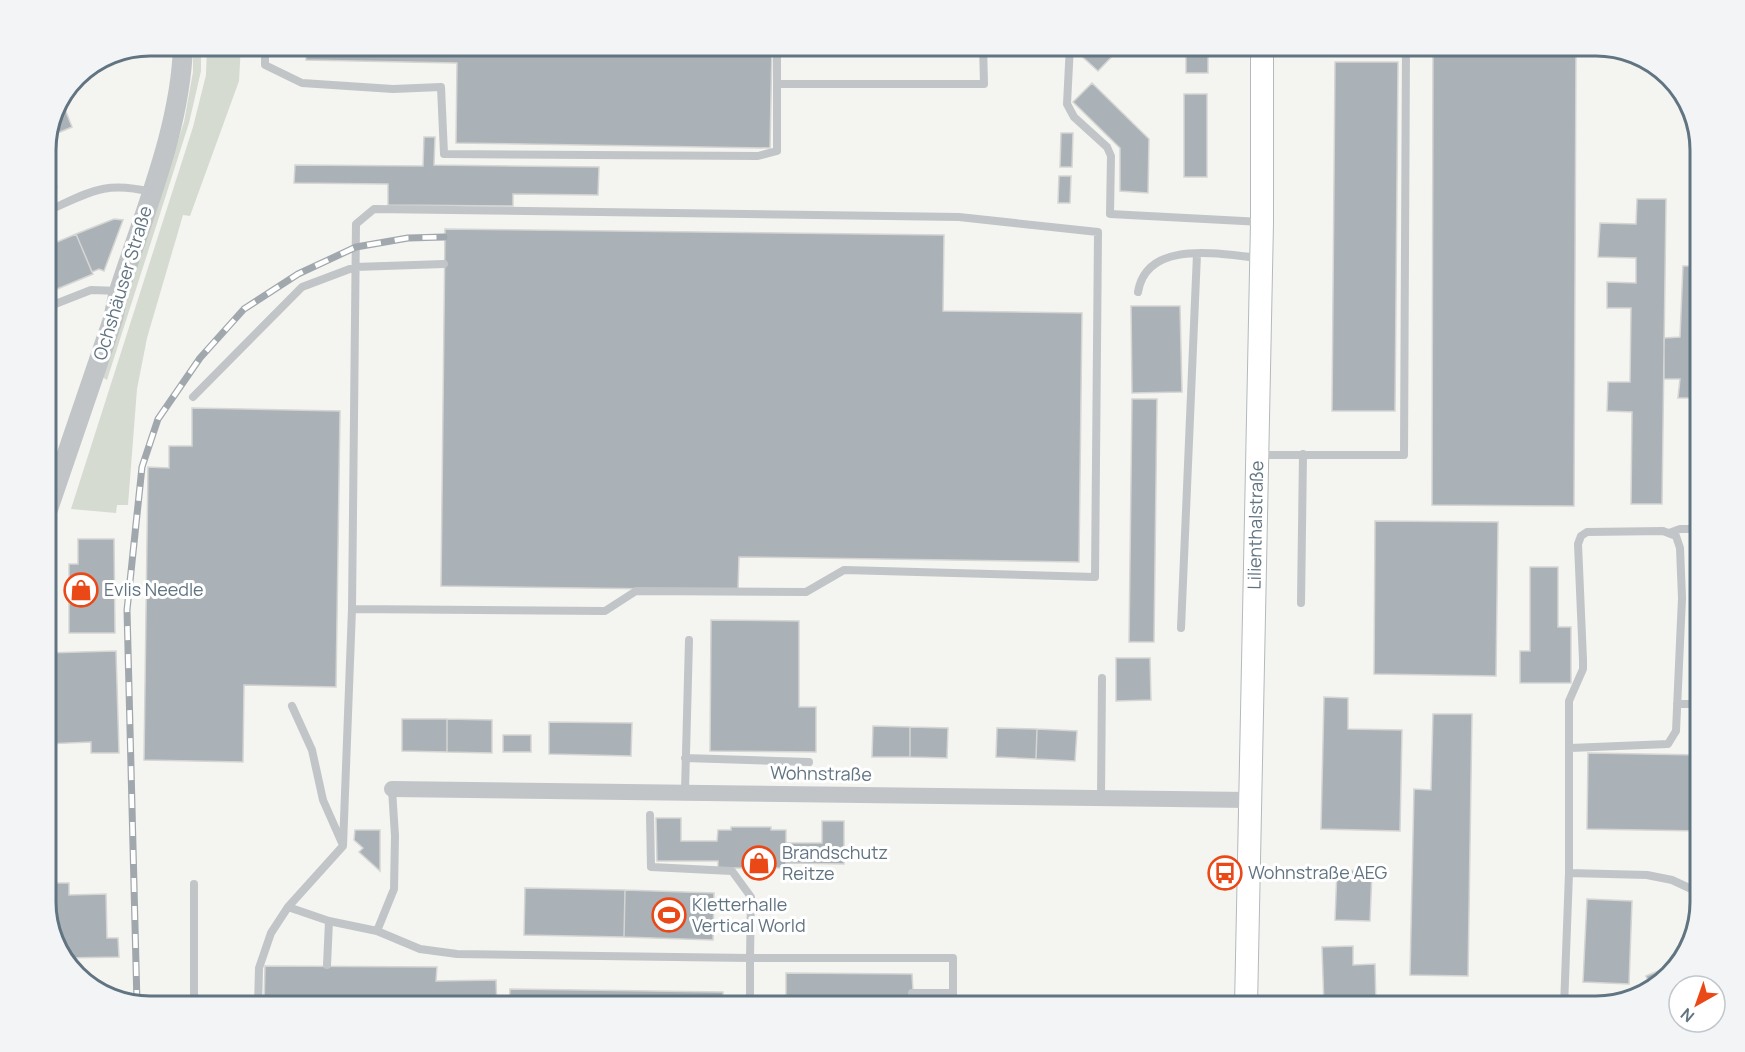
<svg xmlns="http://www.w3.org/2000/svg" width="1745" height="1052" font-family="Manrope,sans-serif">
	<rect width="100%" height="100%" fill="#f4f4f0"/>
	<!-- green -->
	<path fill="#d5dbd0" d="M 193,45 L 201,45 L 201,71 L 189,123 L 107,380 L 101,376 L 184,122 L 193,72 Z
		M 207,45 L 241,45 L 239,81 L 190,216 L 183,215 L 147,338 L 137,389 L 128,505 L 117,505 L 116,513 L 71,509 L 193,127 L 206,75 Z"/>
	<!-- building -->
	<path fill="#aab2b7" stroke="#d5d5d3" stroke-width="1.5" d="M 306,45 L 772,45 L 770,148 L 456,143 L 457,63 L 306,60 Z
		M 1080,45 L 1123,45 L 1098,71 L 1075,50 Z
		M 1186,45 L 1208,45 L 1208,73 L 1186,73 Z
		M 1433,45 L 1576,45 L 1574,506 L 1432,505 Z
		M 1335,62 L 1398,62 L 1395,411 L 1332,411 Z
		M 1092,83 L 1149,139 L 1148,193 L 1120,191 L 1120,148 L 1073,102 Z
		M 1184,94 L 1207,94 L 1207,177 L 1184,177 Z
		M 63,104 L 72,127 L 48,137 Z
		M 1061,133 L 1073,133 L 1072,167 L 1060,167 Z
		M 424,137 L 435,137 L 434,165 L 599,167 L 598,195 L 513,194 L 513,206 L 388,205 L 388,184 L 294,183 L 295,165 L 423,166 Z
		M 45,159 L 57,187 L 45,191 Z
		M 1059,176 L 1071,176 L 1070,203 L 1058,203 Z
		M 1637,199 L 1666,199 L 1662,504 L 1631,504 L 1632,412 L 1607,411 L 1608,382 L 1630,382 L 1631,308 L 1607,308 L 1607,282 L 1636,283 L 1636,258 L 1598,257 L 1600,223 L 1636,224 Z
		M 114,219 L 123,220 L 104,271 L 99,269 L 92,272 L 76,234 Z
		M 445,229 L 944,235 L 943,311 L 1082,313 L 1079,562 L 739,557 L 738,590 L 441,586 Z
		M 76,234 L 93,274 L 45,294 L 45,247 Z
		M 1683,266 L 1693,266 L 1693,281 L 1700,282 L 1700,398 L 1678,398 L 1680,379 L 1664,379 L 1664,338 L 1680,337 Z
		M 1131,306 L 1180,306 L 1182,392 L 1132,393 Z
		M 1132,399 L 1157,399 L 1154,642 L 1129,642 Z
		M 192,408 L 340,411 L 336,687 L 244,685 L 243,762 L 144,760 L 148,467 L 169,468 L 169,446 L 192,446 Z
		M 1375,521 L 1498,522 L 1496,676 L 1374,674 Z
		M 78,539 L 114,539 L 115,633 L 69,633 L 69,564 L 78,564 Z
		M 1530,567 L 1558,567 L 1558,627 L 1571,627 L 1571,683 L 1520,683 L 1520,651 L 1530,651 Z
		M 711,620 L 799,621 L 799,707 L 816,707 L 816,752 L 710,751 Z
		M 116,651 L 119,753 L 91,753 L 91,742 L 45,744 L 45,653 Z
		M 1116,658 L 1150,658 L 1151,700 L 1116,701 Z
		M 1324,697 L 1348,698 L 1348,729 L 1402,730 L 1400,831 L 1321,829 Z
		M 1433,714 L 1472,714 L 1468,976 L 1410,975 L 1414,789 L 1431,790 Z
		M 402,719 L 447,719 L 447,752 L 402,751 Z
		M 447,719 L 492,720 L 492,753 L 447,752 Z
		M 549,722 L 632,723 L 631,756 L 549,754 Z
		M 873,726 L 910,727 L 910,757 L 872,757 Z
		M 910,727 L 948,728 L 947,758 L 910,757 Z
		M 997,728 L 1037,729 L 1036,759 L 996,757 Z
		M 1037,729 L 1077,731 L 1075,761 L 1036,759 Z
		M 503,735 L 531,735 L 531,752 L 503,752 Z
		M 1588,753 L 1700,755 L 1700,831 L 1587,829 Z
		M 656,818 L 681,818 L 681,841 L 717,841 L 718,830 L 731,830 L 731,827 L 771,827 L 771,830 L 786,830 L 786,843 L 822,843 L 822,821 L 844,821 L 844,864 L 786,863 L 786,868 L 718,868 L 718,861 L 657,861 Z
		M 355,830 L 380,830 L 380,871 L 359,852 L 363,848 L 354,840 Z
		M 1337,870 L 1372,871 L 1370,921 L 1335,920 Z
		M 45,883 L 69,883 L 69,895 L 106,894 L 107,938 L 118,938 L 119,957 L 62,958 L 59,955 L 45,909 Z
		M 525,888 L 625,890 L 624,937 L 524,935 Z
		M 625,890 L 714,893 L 713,940 L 624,937 Z
		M 1587,899 L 1632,901 L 1629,984 L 1583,982 Z
		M 1353,946 L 1353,965 L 1375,964 L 1376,1007 L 1324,1007 L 1322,947 Z
		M 1678,963 L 1651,989 L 1646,976 Z
		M 265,966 L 437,967 L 436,981 L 496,980 L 497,1007 L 264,1007 Z
		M 786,973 L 912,974 L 914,1007 L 784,1007 L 784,1003 L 786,1003 Z
		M 510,989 L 723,992 L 723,1007 L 509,1007 Z"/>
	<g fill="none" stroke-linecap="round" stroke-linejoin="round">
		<!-- secondary casing -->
		<g stroke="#b3b9bd" stroke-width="24">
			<g id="secondary">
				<path id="s1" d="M 1246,1007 L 1262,222 L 1262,45"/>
			</g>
		</g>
		<!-- service -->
		<path stroke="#c1c5c8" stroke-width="8" d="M 265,45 L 265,65 L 302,83 L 393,89 L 441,87 L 444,154 L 758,156 L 777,151 L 777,45
			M 1070,45 L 1067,104 L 1074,117 L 1107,147 L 1111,156 L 1110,214 L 1262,222
			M 777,84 L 984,84 L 983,45
			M 45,212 C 89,193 103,180 151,192
			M 1138,292 C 1147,238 1222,255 1261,258
			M 45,308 L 91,290 L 119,291
			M 193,397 L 302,287 L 355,267 L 444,264
			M 1260,455 L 1404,455 L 1406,45
			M 1669,533 L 1680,529 L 1700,529
			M 1301,603 L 1303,454
			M 1181,628 L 1197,254
			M 1677,704 L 1700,704
			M 292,706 L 312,750 L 323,800 L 342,843
			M 685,758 L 809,762
			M 685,791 L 689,640
			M 1101,798 L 1102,678
			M 650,815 L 651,867 L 732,871 L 751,897 L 750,958 L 953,958 L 953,1007
			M 1569,873 L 1647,875 L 1672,880 L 1700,893
			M 288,907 L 329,921 L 377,931 L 420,949 L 457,954 L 750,958 L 750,1007
			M 377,931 L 394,889 L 395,836 L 392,789
			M 327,965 L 329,921
			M 912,993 L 953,993
			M 194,1007 L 194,884
			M 258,1007 L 259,968 L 271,933 L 288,907 L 343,846 L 352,609 L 356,224 L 374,209 L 959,217 L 1098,232 L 1095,577 L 844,570 L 806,592 L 636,591 L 605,611 L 352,609
			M 1564,1007 L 1569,873 L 1569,701 L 1583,669 L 1583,660 L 1578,544 L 1581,536 L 1587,532 L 1663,531 L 1676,536 L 1680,548 L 1682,598 L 1676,731 L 1668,744 L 1570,748"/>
		<!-- minor -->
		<path stroke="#c1c5c8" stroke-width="16" d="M 392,789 L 1249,800"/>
		<!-- tertiary -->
		<path stroke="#c1c5c8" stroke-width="20" d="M 45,518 L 113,319 L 119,291 C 144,213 181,127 183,45"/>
		<!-- secondary -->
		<use href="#secondary" stroke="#fff" stroke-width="22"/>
		<!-- rail casing -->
		<g stroke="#a1a8ad" stroke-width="7">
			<path id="rail" d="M 137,1004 L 127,610 L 142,467 L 158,419 L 200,358 L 244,309 L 298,274 L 356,247 L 408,238 L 444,237"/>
		</g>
		<!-- rail -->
		<use href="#rail" stroke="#fff" stroke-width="4.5" stroke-dasharray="14" stroke-linecap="butt"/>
	</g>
	<!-- icons -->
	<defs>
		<g id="shop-ring" transform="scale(1.725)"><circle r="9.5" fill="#fff" stroke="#eb4818" stroke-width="1.5"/><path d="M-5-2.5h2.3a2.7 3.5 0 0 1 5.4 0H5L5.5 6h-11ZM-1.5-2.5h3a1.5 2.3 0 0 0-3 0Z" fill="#eb4818"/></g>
		<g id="bus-ring" transform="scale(1.725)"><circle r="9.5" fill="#fff" stroke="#eb4818" stroke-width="1.5"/><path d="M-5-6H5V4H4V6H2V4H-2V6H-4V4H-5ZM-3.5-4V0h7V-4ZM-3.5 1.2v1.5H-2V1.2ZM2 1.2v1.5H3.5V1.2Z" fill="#eb4818"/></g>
		<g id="stadium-ring" transform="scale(1.725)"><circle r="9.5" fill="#fff" stroke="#eb4818" stroke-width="1.5"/><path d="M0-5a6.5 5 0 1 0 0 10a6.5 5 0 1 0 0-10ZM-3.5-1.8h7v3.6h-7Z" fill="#eb4818"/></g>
	</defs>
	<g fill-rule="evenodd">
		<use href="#shop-ring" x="81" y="590"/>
		<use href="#shop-ring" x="759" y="863"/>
		<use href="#bus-ring" x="1225" y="873"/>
		<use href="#stadium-ring" x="669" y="915"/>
	</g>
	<g text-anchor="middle" stroke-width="6" stroke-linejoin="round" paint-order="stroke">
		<!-- street labels -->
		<g font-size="18" fill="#617482" stroke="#fff">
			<text transform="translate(123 283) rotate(-73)" y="6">Ochshäuser Straße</text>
			<text dy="6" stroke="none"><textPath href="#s1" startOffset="482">Lilienthalstraße</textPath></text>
			<text transform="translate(821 774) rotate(1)" y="6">Wohnstraße</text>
		</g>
		<!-- poi labels -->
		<g font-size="18" fill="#617482" stroke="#fff" text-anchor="start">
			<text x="104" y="596">Evlis Needle</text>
			<text x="782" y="859">Brandschutz<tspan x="782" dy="21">Reitze</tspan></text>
			<text x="1248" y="879">Wohnstraße AEG</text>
			<text x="692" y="911">Kletterhalle<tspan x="692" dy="21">Vertical World</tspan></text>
		</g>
	</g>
	<!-- crop -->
	<path d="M0 0H1745V1052H0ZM150 56H1596A94 94 0 0 1 1690 150V902A94 94 0 0 1 1596 996H150A94 94 0 0 1 56 902V150A94 94 0 0 1 150 56Z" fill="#f2f4f5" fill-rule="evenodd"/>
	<path fill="none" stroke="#617482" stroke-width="3" d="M150 56H1596A94 94 0 0 1 1690 150V902A94 94 0 0 1 1596 996H150A94 94 0 0 1 56 902V150A94 94 0 0 1 150 56Z"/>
	<!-- north arrow -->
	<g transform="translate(1697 1004) rotate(220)"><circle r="28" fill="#ffffff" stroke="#c0c7cd" stroke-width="1.5"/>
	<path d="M0-4.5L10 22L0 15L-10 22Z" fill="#eb4818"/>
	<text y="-9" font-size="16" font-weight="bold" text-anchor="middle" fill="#617482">N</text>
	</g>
</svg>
